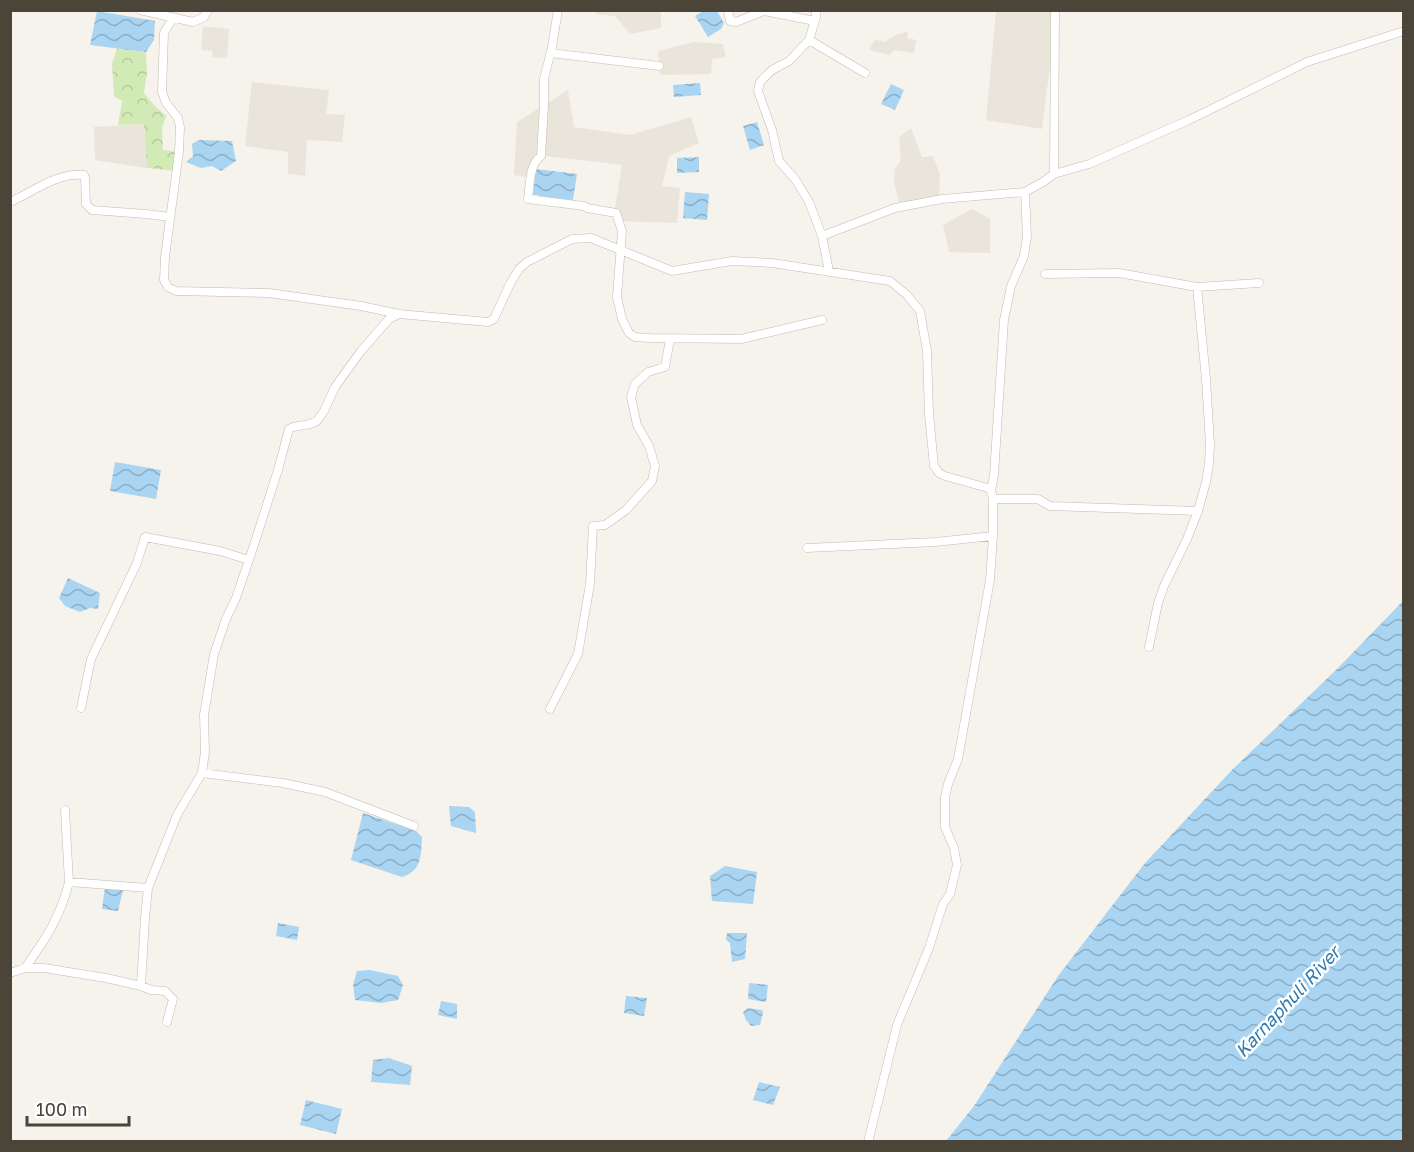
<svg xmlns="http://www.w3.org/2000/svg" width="1414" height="1152" font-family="'Golos Text',sans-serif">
	<defs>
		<pattern id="forest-crowns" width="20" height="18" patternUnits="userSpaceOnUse" patternTransform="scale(1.5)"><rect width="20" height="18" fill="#d2eab5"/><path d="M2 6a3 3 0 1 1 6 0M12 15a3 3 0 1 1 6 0" fill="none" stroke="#b6ca9c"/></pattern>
		<pattern id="water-waves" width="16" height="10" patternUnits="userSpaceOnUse" patternTransform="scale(1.5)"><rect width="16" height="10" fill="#a9d4f2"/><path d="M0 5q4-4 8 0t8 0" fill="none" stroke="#8caec5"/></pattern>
	</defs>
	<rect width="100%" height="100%" fill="#f6f3ec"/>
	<!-- residential -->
	<path fill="#eae5da" d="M 597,11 L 663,11 L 661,11 L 661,28 L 630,34 L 615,16 L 596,14 Z
		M 996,11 L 1057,11 L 1042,129 L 986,120 Z
		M 203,26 L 229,29 L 227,58 L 213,57 L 212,51 L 201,50 Z
		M 908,31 L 907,38 L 916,40 L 914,53 L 894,50 L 890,55 L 869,50 L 875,40 L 886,42 L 887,40 L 896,35 Z
		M 694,42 L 723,44 L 726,57 L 712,59 L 711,74 L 660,75 L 658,51 Z
		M 252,82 L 329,90 L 326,114 L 345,115 L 342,142 L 307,140 L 305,176 L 288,174 L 288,152 L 245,146 Z
		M 568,90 L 574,127 L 630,135 L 691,117 L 699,143 L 669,156 L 662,186 L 680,188 L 677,223 L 613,221 L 622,165 L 538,155 L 531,178 L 514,175 L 517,122 Z
		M 144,124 L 147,168 L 95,160 L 94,127 Z
		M 911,128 L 922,157 L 933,156 L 940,174 L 939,196 L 899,204 L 894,181 L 895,169 L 901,160 L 899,137 Z
		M 972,209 L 990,219 L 990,253 L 949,252 L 943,225 Z"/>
	<!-- forest -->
	<path fill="url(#forest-crowns)" d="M 117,48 L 146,52 L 147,73 L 144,93 L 154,105 L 166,116 L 162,128 L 163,150 L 179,152 L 176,171 L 147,168 L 144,124 L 118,125 L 122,101 L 114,96 L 112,64 Z"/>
	<!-- water -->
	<path fill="url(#water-waves)" d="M 97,11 L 155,21 L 154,40 L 146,52 L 90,45 Z
		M 703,11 L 717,11 L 724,23 L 721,29 L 708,37 L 695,16 Z
		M 700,83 L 701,95 L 674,97 L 673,85 Z
		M 891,84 L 904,90 L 895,110 L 881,104 Z
		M 757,122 L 764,145 L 750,150 L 743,126 Z
		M 199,140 L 232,141 L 236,161 L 221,171 L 212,166 L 201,168 L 186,162 L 193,157 L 192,144 Z
		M 699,157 L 699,172 L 677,173 L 677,158 Z
		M 536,169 L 577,174 L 573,200 L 533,195 Z
		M 685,192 L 709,194 L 707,220 L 683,218 Z
		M 115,462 L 161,470 L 156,499 L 110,491 Z
		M 68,578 L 100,593 L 98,609 L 90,608 L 80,612 L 65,606 L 59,598 Z
		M 1403,601 L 1403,1141 L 946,1141 L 974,1106 L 1058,976 L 1145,863 L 1233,769 L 1338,668 Z
		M 449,806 L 469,807 L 475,812 L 476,833 L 451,826 Z
		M 363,813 L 416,831 L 422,837 C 421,855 422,871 402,877 L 351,860 Z
		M 725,866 L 757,872 L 753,904 L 712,901 L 710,876 Z
		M 105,887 L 123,890 L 118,911 L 102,909 Z
		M 278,923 L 299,927 L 297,940 L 276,936 Z
		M 727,933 L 747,933 L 745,959 L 732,962 L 730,943 L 726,940 Z
		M 370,970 L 398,976 L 403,985 L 398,1000 L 381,1003 L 355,1000 L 353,985 L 357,971 Z
		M 749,983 L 768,985 L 766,1002 L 748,999 Z
		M 626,996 L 647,998 L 644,1016 L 624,1013 Z
		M 441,1001 L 457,1004 L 457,1019 L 438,1015 Z
		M 748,1008 L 762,1010 L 763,1013 L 760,1025 L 751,1026 L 746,1020 L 743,1012 Z
		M 389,1058 L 412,1066 L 410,1085 L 371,1082 L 373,1060 Z
		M 759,1082 L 780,1087 L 773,1105 L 753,1100 Z
		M 306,1100 L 342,1109 L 336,1134 L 300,1125 Z"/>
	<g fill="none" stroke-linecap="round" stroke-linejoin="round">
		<!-- street casing -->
		<g stroke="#c2bbae" stroke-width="9">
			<path id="street" d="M 140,10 L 193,22 L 204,17 L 208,10
				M 558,10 L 552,47 L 544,79 L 544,105 L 541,156 C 529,164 530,186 528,199 L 584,206 L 587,208 L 616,213 L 622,231 L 617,297 L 622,319 L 629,333 L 635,337 L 650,338 L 741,339 L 822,320
				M 728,10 L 730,21 L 736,22 L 764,11 L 815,21
				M 816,10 L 816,17 L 809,40 L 789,61 L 772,70 L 760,82 L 758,91 L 772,130 L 779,161 L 795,179 L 809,202 L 822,236 L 829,271
				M 173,18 L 164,33 L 162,92 L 166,103 L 178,118 L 180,127 L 179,152 L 165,257 L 164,280 L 168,287 L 176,291 L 269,293 L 361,306 L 399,314 L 488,322 L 494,319 L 510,284 L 519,269 L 527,262 L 572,239 L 591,238 L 672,271 L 732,261 L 772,263 L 890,281 L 907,295 L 920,311 L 927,351 L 929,414 L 934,466 L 939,473 L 945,476 L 988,488 L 991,491 L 993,499 L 993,536 L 990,580 L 958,759 L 948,784 L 945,797 L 945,827 L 954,848 L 957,865 L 950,894 L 943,904 L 929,948 L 897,1025 L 868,1142
				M 809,40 L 865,73
				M 551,53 L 659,66
				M 1054,174 L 1055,10
				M 10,202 C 34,191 58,172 84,175 L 85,178 L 86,204 L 92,210 L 146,214 L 170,217
				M 822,236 L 895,208 L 942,199 L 1025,192 L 1043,182 L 1054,174 L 1089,164 L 1189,120 L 1307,62 L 1404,31
				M 1045,274 L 1119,273 L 1197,287 L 1259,283
				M 991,491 L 994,475 L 1004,320 L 1011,286 L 1024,256 L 1027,237 L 1025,192
				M 993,499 L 1038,499 L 1050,506 L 1198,511
				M 807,548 L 935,542 L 993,536
				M 1149,647 L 1158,603 L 1164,586 L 1187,539 L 1198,511 L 1206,482 L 1209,464 L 1210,444 L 1206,379 L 1197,287
				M 81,708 L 91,659 L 137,563 L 145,537 L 220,551 L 249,560
				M 550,709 L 578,654 L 590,584 L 593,526 L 605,525 L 626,510 L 652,481 L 655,466 L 649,446 L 637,425 L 631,397 L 635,384 L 648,372 L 665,367 L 670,339
				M 202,773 L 205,752 L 204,715 L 214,654 L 226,619 L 236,598 L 254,545 L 278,470 L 289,429 L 293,427 L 310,424 L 317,421 L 324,411 L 335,387 L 361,351 L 389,319 L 399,314
				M 65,810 L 69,882
				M 25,968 C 45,940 61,916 69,882 L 148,888
				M 10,973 L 25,968 L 44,968 L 106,978 L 141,986 L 151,990 L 165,991 L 173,999 L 167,1022
				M 141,986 L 145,918 L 148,888 L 177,815 L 202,773 L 283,783 L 325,792 L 414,826"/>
		</g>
		<!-- street -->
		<use href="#street" stroke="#fff" stroke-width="8"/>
	</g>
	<g text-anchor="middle" stroke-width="5" stroke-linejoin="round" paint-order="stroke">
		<!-- water labels -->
		<g font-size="18" font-style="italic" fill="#2e7ab2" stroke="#fff">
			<text transform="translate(1288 1002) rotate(-47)" y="6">Karnaphuli River</text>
		</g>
	</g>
	<!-- border -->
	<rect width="1414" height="1152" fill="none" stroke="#4b4439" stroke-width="24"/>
	<!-- scale -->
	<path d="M27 1116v9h102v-9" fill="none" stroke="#4b4439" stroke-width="3"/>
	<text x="36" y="1116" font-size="18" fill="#4b4439" stroke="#ffffff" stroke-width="4.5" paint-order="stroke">100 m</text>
</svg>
